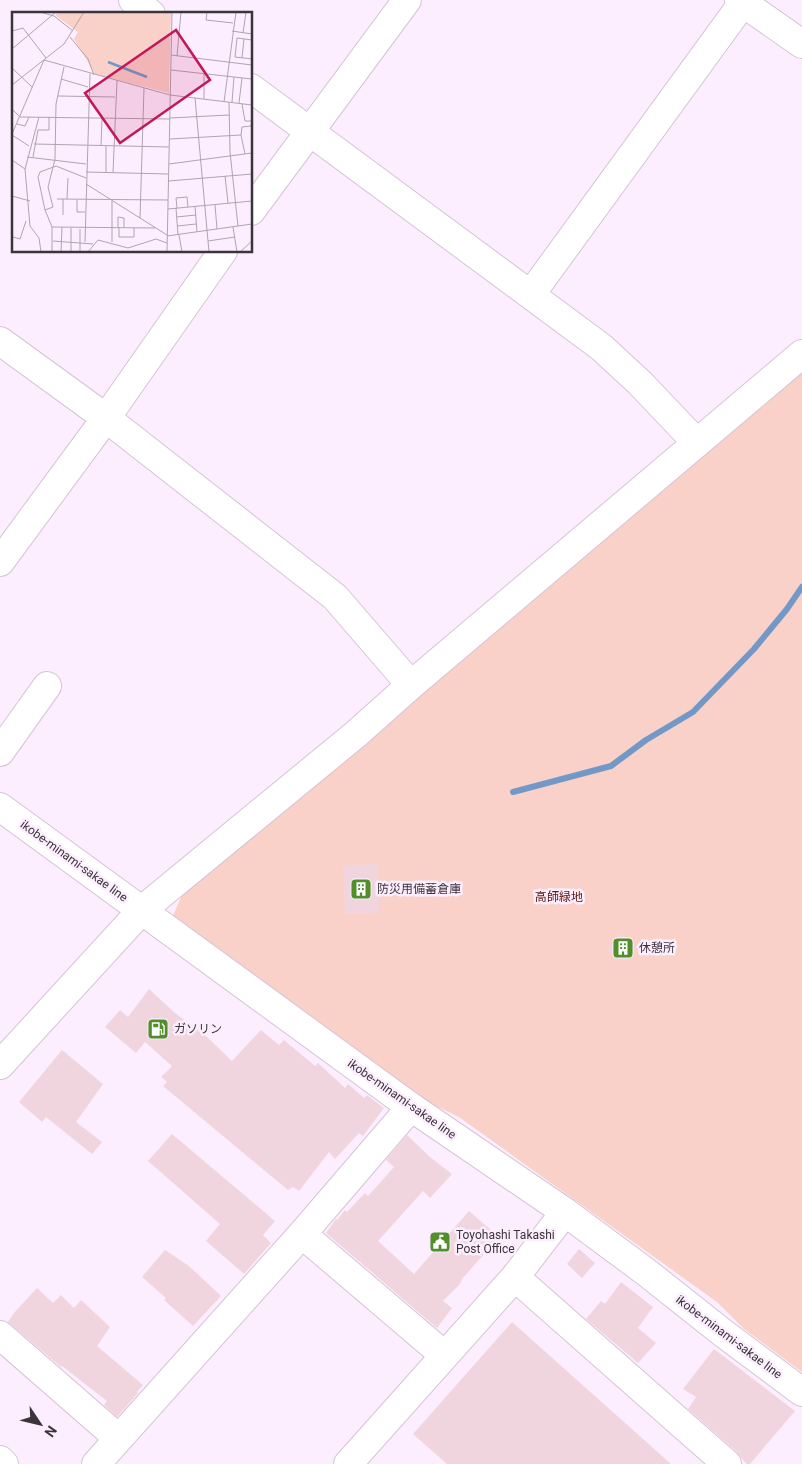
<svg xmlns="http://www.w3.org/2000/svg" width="802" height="1464" font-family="Roboto,'Noto Sans JP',sans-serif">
	<rect width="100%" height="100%" fill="#fceefe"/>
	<!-- green -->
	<path fill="#f9d1c8" d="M 802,370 L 802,1372 L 743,1328 L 717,1302 L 459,1117 L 417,1097 L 172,918 L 184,890 L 371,738 Z"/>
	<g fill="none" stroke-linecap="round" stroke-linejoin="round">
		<!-- stream -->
		<path stroke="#7298c7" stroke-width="6" d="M 513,792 L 611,766 L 646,740 L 693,712 L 754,649 L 787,609 L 802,587"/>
	</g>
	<!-- building -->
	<path fill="#f1d5de" d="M 378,864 L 379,913 L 345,914 L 343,865 Z
		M 621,933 L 638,946 L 624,963 L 607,950 Z
		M 149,989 L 175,1013 L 206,1036 L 232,1061 L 261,1030 L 279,1045 L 284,1040 L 315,1066 L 318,1063 L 345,1088 L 348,1084 L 364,1098 L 367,1095 L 384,1108 L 363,1136 L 359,1133 L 335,1159 L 329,1152 L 299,1191 L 293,1187 L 288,1190 L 163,1086 L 167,1082 L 161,1077 L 172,1066 L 145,1042 L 136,1053 L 105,1027 L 120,1010 L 128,1017 Z
		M 62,1050 L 103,1084 L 76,1122 L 102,1142 L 92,1154 L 46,1117 L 42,1122 L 19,1102 Z
		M 172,1134 L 275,1221 L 263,1235 L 271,1243 L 244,1274 L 206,1241 L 220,1224 L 148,1161 Z
		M 407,1135 L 430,1157 L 452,1174 L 430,1198 L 423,1191 L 378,1241 L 414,1274 L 469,1211 L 499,1237 L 463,1278 L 459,1285 L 443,1301 L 452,1308 L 437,1328 L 326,1233 L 336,1219 L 337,1220 L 345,1210 L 347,1212 L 365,1193 L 368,1196 L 394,1167 L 386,1160 Z
		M 579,1249 L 595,1263 L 582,1278 L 567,1264 Z
		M 165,1250 L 189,1266 L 221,1296 L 193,1326 L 164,1300 L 166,1298 L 142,1277 Z
		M 621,1282 L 653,1307 L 638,1328 L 656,1343 L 638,1363 L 586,1319 L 601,1301 L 605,1304 Z
		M 37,1288 L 53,1303 L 61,1295 L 74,1308 L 81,1300 L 110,1327 L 97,1346 L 143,1385 L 137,1392 L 138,1393 L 117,1417 L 104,1405 L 107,1401 L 62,1366 L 61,1367 L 8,1322 L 14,1313 Z
		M 512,1322 L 671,1464 L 447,1464 L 413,1434 Z
		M 714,1349 L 795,1411 L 750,1464 L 747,1464 L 742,1459 L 737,1452 L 688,1409 L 696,1397 L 683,1389 Z"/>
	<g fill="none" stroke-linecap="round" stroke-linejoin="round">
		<!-- minor casing -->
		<g stroke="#d5c3d7" stroke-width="30">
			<path id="minor" d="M 133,0 L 151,14
				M 739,0 L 802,44
				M 251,88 L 601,347 L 640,383 L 697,443
				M 251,211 L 407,0
				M 531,294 L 745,0
				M 0,341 L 106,418 L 335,597 L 411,685
				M 0,562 L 106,418 L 223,251
				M 0,752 L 47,686
				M 0,1065 L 142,910 L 356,734 L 411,685 L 802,354
				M 302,1234 L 444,1355
				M 515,1277 L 727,1464
				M 0,1335 L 118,1438
				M 0,1460 L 4,1464
				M 96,1464 L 302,1234 L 411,1107
				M 348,1464 L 515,1277 L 565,1212"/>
		</g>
		<!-- major casing -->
		<g stroke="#d5c3d7" stroke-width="30">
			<path id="major" d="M 0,807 L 411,1107 L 565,1212 L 646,1272 L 723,1333 L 802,1392"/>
		</g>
		<!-- minor -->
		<use href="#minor" stroke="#fff" stroke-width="28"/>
		<!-- major -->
		<use href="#major" stroke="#fff" stroke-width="28"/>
	</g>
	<!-- icons -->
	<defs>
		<g id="building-square" transform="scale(1.125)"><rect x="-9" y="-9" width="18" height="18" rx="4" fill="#538e2d" stroke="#fceefe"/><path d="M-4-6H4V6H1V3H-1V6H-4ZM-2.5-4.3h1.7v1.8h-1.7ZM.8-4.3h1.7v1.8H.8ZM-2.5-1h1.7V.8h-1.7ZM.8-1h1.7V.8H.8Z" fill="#fff"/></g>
		<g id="fuel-square" transform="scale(1.125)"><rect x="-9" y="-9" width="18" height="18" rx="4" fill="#538e2d" stroke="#fceefe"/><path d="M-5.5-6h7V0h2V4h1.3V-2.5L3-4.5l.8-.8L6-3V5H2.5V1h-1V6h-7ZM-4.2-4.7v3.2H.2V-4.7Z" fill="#fff"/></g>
		<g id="civic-square" transform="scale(1.125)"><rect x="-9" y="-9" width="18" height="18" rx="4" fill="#538e2d" stroke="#fceefe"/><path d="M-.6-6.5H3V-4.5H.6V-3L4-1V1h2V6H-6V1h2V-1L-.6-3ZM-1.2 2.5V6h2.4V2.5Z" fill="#fff"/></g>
	</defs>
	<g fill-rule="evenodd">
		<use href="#building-square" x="361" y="889"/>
		<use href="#building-square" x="623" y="948"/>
		<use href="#fuel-square" x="158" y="1029"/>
		<use href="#civic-square" x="440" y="1242"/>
	</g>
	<g text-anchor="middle" stroke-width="5" stroke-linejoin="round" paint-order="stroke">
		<!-- street labels -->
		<g font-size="12" fill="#3b343b" stroke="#fceefe">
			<text transform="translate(74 861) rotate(36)" y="4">ikobe-minami-sakae line</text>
			<text transform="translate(402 1099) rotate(35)" y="4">ikobe-minami-sakae line</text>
			<text transform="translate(729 1337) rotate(37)" y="4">ikobe-minami-sakae line</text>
		</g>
		<!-- poi labels -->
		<g font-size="12" fill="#3b343b" stroke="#fceefe" text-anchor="start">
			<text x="377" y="893">防災用備蓄倉庫</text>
			<text x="639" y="952">休憩所</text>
			<text x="174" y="1033">ガソリン</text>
			<text x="456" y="1239">Toyohashi Takashi<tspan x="456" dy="14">Post Office</tspan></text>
		</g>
		<!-- park labels -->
		<g font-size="12" fill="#611407" stroke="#fceefe">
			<text x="559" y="901">高師緑地</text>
		</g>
	</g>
	<!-- overview -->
	<g transform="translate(12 12)">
		<rect width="240" height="240" fill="#fceefe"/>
		<path d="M 48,0 L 159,0 L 157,81 L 83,62 L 62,27 L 66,20 L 43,3 Z" fill="#f9d1c8"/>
		<path fill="none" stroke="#7298c7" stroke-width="2.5" d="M 96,50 L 135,65"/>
		<path fill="none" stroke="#afa4b0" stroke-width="1" d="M 28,0 L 42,4 L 61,19M 195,0 L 194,8 L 221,11M 0,19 L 11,16 L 34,46M 220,19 L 240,22M 231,21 L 234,0M 58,25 L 76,47 L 82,63M 240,28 L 225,26 L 223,45 L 240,47M 0,37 L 44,0M 159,43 L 240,53M 165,44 L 169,0M 230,46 L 232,27M 0,56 L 20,75M 159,58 L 240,67M 192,61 L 192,87M 49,67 L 76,75M 0,73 L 52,32 L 72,0M 46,84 L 103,85M 183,86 L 197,240M 212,90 L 224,0M 217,90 L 218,140 L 226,214M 220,90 L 222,65M 227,91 L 230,66M 230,92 L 233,109 L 239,109M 0,97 L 8,105 L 158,107M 158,106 L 217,103M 5,112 L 13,114 L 17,105M 0,122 L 32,48 L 158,83 L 240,93M 0,123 L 17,134M 229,123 L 233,142M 158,127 L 229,123 L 230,115 L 239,114 L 240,109M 22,132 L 157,135M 89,134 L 90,106M 15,145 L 74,152M 21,145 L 26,118 L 37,118 L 37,105M 0,148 L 13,157 L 27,105M 157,152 L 240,141M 13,157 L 18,214 L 27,226 L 29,240M 74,160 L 156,162M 94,160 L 94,134M 101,160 L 105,69M 213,164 L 216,191M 157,169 L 240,162M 74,172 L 155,223M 0,184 L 18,189M 45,187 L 156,188M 51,187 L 51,203M 55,187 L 56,166M 65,188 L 65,200 L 73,200M 203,193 L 205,217M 183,194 L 185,220M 164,196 L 166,223M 165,196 L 164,186 L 175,185 L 176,195M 156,197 L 240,189M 33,198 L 26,165 L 28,160 L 44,154 L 74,166M 164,205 L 184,203M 128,206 L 132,76M 165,214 L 184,212M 40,215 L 143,216M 106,215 L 106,205 L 112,206 L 112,215M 107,215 L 107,225 L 122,225 L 122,216M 221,215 L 225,240M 167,223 L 170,240M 155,224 L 240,212M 1,225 L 8,227 L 14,209M 41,229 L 81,232M 196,229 L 223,225M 73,230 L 78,62M 100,230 L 100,189M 40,240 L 40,215 L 33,198 L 41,195 L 36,175 L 43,147 L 44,92 L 52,55M 49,240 L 50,215M 59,240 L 59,216M 68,240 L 68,217M 76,240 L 86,228 L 116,236 L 144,227 L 155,231M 155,240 L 160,0M 228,240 L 240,229"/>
		<path fill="#c2185b" fill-opacity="0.15" stroke="#c2185b" stroke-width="2.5" d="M 164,18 L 198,68 L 108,131 L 73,81 Z"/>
		<rect width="240" height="240" fill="none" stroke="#3b343b" stroke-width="2.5"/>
	</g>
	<!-- north arrow -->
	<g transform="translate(40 1424) rotate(125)" stroke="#fceefe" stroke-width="4" paint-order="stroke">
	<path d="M0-4L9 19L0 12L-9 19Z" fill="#3b343b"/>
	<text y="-8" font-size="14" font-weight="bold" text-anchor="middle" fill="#3b343b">N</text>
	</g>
</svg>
